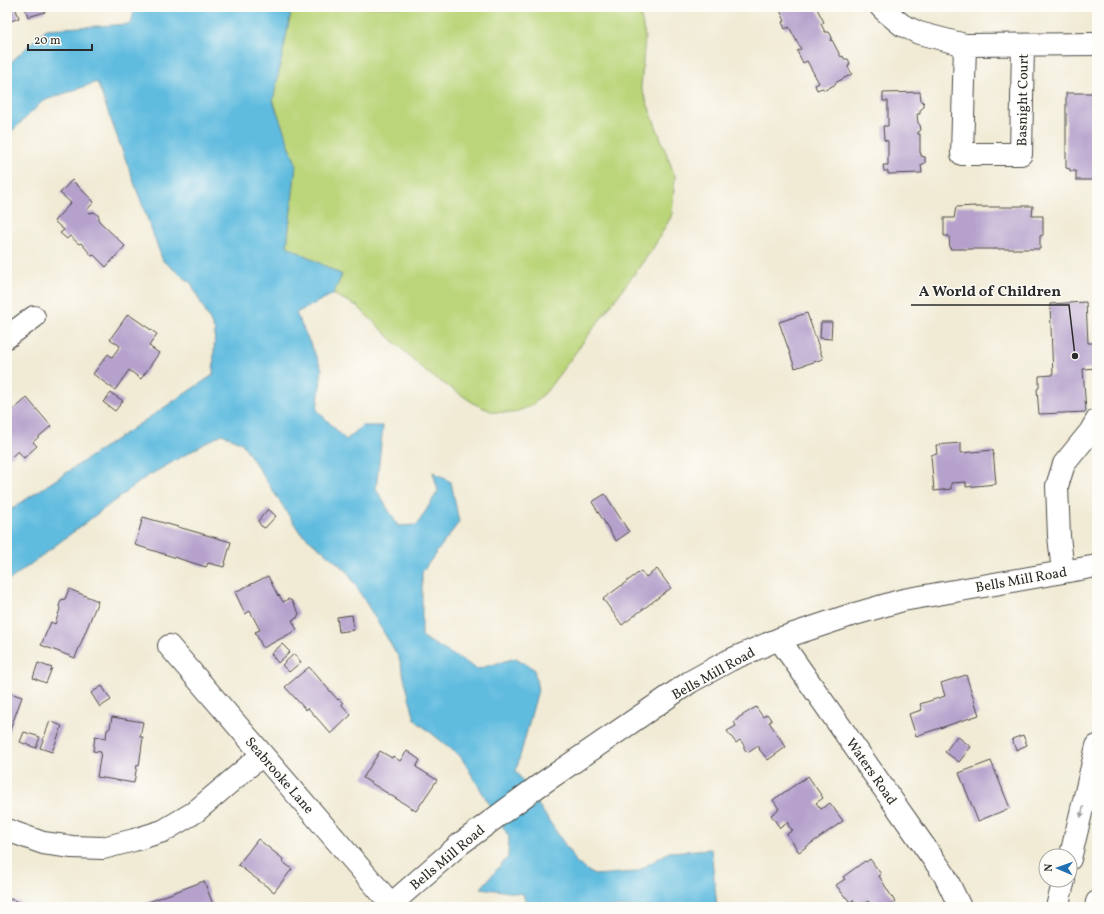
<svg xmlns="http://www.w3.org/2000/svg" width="1104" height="914" font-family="Vollkorn,serif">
	<rect width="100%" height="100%" fill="#fdfcf7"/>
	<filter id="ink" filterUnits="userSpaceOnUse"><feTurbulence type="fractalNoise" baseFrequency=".025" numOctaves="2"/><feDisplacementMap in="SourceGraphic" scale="8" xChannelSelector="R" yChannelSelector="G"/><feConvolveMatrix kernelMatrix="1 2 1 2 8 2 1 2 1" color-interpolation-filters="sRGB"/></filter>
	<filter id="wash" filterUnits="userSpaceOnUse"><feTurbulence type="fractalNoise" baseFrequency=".012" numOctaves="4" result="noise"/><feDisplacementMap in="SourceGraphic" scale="16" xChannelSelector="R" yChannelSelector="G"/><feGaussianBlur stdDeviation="0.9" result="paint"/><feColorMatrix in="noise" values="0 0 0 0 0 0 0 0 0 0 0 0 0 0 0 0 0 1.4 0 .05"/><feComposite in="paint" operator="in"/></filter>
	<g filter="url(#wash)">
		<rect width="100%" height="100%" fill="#f1ebd5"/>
		<!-- green -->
		<path fill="#bbd57a" stroke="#738052" d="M 292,7 L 639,7 L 645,37 L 641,87 L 675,176 L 672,215 L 652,250 L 546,392 L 531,406 L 513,413 L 493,412 L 475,404 L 425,371 L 357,306 L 333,294 L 342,275 L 287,246 L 296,164 L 273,101 Z"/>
		<!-- water -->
		<path fill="#61bcdf" stroke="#467485" d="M 135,7 L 292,7 L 273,101 L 296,164 L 287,246 L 342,275 L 333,294 L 296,313 L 322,369 L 317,410 L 346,440 L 362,426 L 383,426 L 376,489 L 398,526 L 417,525 L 438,491 L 433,472 L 451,482 L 459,522 L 422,572 L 422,637 L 477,669 L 516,658 L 534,669 L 538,690 L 516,771 L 577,863 L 594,875 L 636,872 L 669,852 L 711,849 L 717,907 L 527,907 L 523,894 L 481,888 L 508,857 L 509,837 L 461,757 L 415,720 L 399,658 L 347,571 L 299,531 L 242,443 L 222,434 L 146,477 L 7,582 L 7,512 L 213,375 L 215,331 L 191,283 L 163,261 L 97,82 L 43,101 L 7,136 L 7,66 L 46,29 L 131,24 Z"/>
		<g id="blocks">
			<!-- building -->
			<path fill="#b6a1cc" d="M 7,7 L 15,7 L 19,18 L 11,21 L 7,26 Z
				M 25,7 L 44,7 L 45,12 L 28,17 Z
				M 774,7 L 816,7 L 824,22 L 821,24 L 825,32 L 829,32 L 832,37 L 830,41 L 832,40 L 841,57 L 843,56 L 844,59 L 848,59 L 850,63 L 848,67 L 852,74 L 835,83 L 836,84 L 825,90 L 822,88 L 817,90 L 815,85 L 819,83 L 807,61 L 803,63 L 797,51 L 801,49 L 789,27 L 785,29 L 782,22 L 785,21 L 779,8 L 775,10 Z
				M 920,92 L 921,100 L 924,103 L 924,107 L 920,110 L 920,114 L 917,114 L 918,123 L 920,125 L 921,130 L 918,132 L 918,134 L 920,134 L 920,153 L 921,153 L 921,156 L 925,157 L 925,163 L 921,165 L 922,173 L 888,174 L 888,171 L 884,171 L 883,165 L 888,165 L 888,141 L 884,140 L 883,126 L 888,126 L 888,101 L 883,101 L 883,93 Z
				M 1066,93 L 1097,93 L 1097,176 L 1093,176 L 1093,180 L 1076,180 L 1076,171 L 1070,171 L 1070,169 L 1066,168 Z
				M 72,180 L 94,202 L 87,210 L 90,213 L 94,212 L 99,216 L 99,221 L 125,246 L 106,267 L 94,255 L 92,256 L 81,243 L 79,244 L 70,236 L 67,239 L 60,233 L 64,230 L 54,221 L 71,203 L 60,193 Z
				M 975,206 L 975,207 L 1014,207 L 1014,206 L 1033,206 L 1032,216 L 1043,216 L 1043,235 L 1040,236 L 1040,249 L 950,249 L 949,236 L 944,236 L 944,218 L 954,218 L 956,207 Z
				M 1086,302 L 1088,343 L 1097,343 L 1097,368 L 1083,369 L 1086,412 L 1039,414 L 1037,389 L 1039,388 L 1039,376 L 1053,375 L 1050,304 Z
				M 807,313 L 823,359 L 795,368 L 779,322 Z
				M 128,314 L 157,334 L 149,346 L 159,353 L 141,379 L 129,370 L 115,390 L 93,374 L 108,354 L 112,357 L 120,346 L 110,339 Z
				M 821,322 L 832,322 L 831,339 L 820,338 Z
				M 111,393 L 123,401 L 115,411 L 103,402 Z
				M 27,398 L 51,426 L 33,442 L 37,446 L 24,458 L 18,451 L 10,458 L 8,456 L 7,457 L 7,411 L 11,407 L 13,410 Z
				M 961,443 L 961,453 L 993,450 L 996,484 L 966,487 L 966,482 L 951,483 L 951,489 L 934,491 L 931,455 L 937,454 L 936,445 Z
				M 605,494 L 629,532 L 616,541 L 592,502 Z
				M 268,509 L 276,516 L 265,528 L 261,526 L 258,521 Z
				M 143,517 L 231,542 L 224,567 L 208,563 L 206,567 L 135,545 Z
				M 657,569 L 671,588 L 622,625 L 603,599 L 641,571 L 646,577 Z
				M 268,576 L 278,596 L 279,595 L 283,602 L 288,599 L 292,601 L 299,613 L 297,618 L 292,620 L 297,630 L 263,648 L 255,632 L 260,630 L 250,611 L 245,614 L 235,592 Z
				M 69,589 L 98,601 L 75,658 L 41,645 L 51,622 L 55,624 L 60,609 L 59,606 L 61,600 L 65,599 Z
				M 352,615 L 354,630 L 339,632 L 337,617 Z
				M 282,644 L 290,652 L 278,663 L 271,654 Z
				M 294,654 L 301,662 L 289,672 L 282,665 Z
				M 38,663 L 52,668 L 46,683 L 33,678 Z
				M 309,667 L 338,700 L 339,699 L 343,703 L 342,705 L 351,715 L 331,734 L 308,708 L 306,710 L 285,687 Z
				M 966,675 L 979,715 L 916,736 L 909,714 L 922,710 L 920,704 L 945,696 L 941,683 Z
				M 102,686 L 111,700 L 100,707 L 91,693 Z
				M 7,692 L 22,697 L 7,738 Z
				M 756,707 L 763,717 L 767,714 L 772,721 L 769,722 L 786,747 L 768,760 L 759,749 L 760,748 L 758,746 L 749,752 L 746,751 L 744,748 L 744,745 L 740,740 L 736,743 L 727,731 L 736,726 L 734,722 L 738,719 L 738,718 Z
				M 112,717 L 143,722 L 140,737 L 143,737 L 139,766 L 137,765 L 134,783 L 97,777 L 101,752 L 93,751 L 95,736 L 106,738 L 107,730 L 110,728 Z
				M 50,721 L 62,726 L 52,752 L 40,748 Z
				M 24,732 L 40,737 L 36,748 L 20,742 Z
				M 1023,735 L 1027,745 L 1016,750 L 1012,739 Z
				M 957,736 L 971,747 L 959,762 L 945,752 Z
				M 380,751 L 392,758 L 393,756 L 400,761 L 407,751 L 420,760 L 416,767 L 437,780 L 416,811 L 363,778 Z
				M 991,761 L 1010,808 L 978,821 L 959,773 Z
				M 808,776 L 823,798 L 816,803 L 821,809 L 830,803 L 843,821 L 799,852 L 787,834 L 793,830 L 791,829 L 788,825 L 788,822 L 780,828 L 771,815 L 779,809 L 773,800 Z
				M 258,839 L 283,859 L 282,861 L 292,869 L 274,892 L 238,865 Z
				M 870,859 L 881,874 L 879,876 L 895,902 L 889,907 L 872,907 L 868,901 L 858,907 L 853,900 L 850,902 L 846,897 L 845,897 L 836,885 L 845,879 L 843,877 L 865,861 L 866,862 Z
				M 204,881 L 214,907 L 147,907 L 146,903 Z
				M 7,898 L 34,907 L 7,907 Z"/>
		</g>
	</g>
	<g filter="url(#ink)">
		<use href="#blocks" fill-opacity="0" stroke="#494844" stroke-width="1"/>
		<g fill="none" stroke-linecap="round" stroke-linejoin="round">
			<!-- minor casing -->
			<g stroke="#494844" stroke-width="24">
				<path id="minor" d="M 881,7 L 885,11 L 902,25 L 919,33 L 965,45 L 1097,44
					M 965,45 L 962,154 L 1021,154 L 1023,45
					M 7,337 L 34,317
					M 1063,572 L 1059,536 L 1057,486 L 1064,464 L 1090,432 L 1097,420
					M 779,639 L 929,853 L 944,874 L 960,907
					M 169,646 L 391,904
					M 7,830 L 43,843 L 72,847 L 103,848 L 134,840 L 163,831 L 195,812 L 262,755
					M 388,907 L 460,844 L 537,787 L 690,682 L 730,660 L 779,639 L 848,616 L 903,600 L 1097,566"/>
			</g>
			<!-- major casing -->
			<g stroke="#494844" stroke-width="24">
				<path id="major" d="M 1070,859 L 1097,746
					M 1057,907 L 1064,880
					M 1096,907 L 1097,902"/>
			</g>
			<!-- minor -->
			<use href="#minor" stroke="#fff" stroke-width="22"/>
			<!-- major -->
			<use href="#major" stroke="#fff" stroke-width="22"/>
		</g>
		<!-- one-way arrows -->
		<defs><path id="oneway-solid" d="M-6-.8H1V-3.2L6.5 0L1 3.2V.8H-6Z"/></defs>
		<use fill="#a0a0a0" href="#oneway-solid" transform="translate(1082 812) rotate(104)"/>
	</g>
	<g text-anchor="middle" stroke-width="3" stroke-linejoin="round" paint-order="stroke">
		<!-- street labels -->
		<g font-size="14" fill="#2b2b2b" stroke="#fdfcf7">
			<text transform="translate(1022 100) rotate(-89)" y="5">Basnight Court</text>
			<text transform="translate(1021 579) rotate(-10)" y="5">Bells Mill Road</text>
			<text transform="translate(713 673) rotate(-29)" y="5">Bells Mill Road</text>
			<text transform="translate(872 771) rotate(55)" y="5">Waters Road</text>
			<text transform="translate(280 775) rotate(49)" y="5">Seabrooke Lane</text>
			<text transform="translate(447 857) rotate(-40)" y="5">Bells Mill Road</text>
		</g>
	</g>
	<!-- callouts -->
	<path fill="none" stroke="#2b2b2b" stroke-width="1.5" d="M1075 356L1069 305H911"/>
	<circle fill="#2b2b2b" stroke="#fdfcf7" stroke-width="1.5" cx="1075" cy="356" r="4"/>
	<g font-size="15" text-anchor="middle" font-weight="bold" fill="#2b2b2b" stroke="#fdfcf7" stroke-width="3" stroke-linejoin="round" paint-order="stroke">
		<text x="990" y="296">A World of Children</text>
	</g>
	<!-- margin -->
	<rect width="1104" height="914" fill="none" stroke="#fdfcf7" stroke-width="24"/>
	<!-- north arrow -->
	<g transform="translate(1058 868) rotate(272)"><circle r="19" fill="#fdfcf7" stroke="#a9a8a5"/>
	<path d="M0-3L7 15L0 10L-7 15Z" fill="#1f6fb2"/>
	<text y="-6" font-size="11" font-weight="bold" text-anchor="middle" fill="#2b2b2b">N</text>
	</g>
	<!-- scale -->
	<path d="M28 44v6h64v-6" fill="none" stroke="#2b2b2b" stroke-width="2"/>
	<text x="34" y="44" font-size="12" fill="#2b2b2b" stroke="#fdfcf7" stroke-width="3" paint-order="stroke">20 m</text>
</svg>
